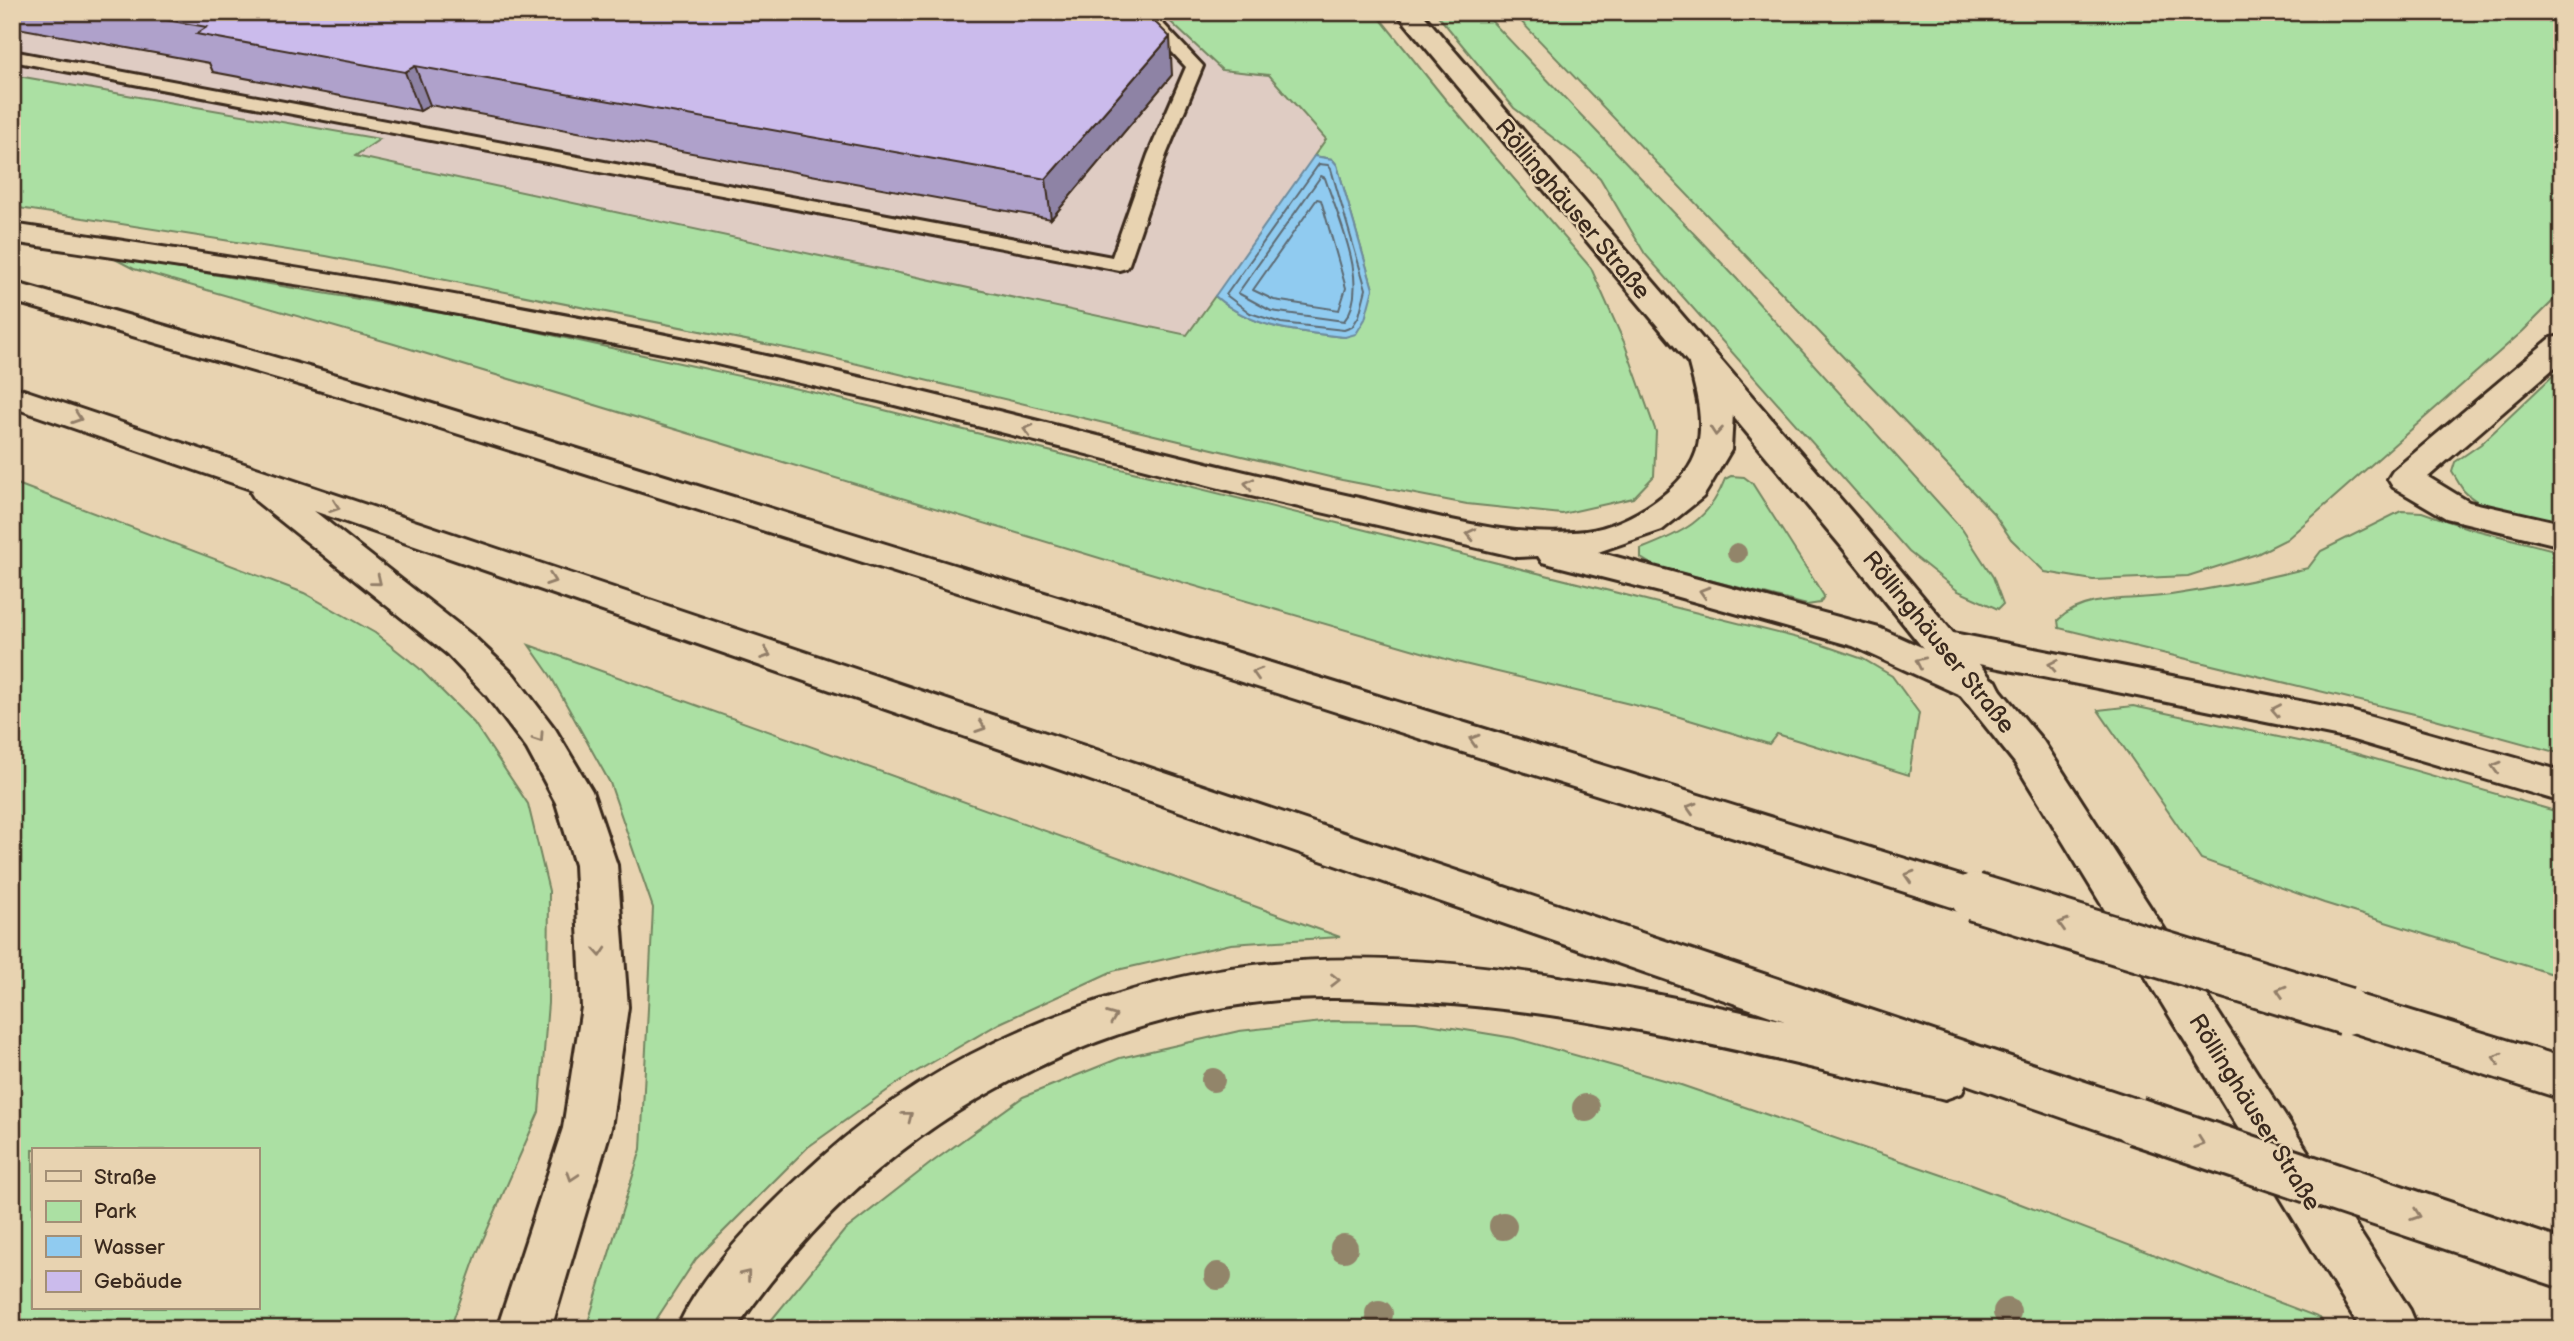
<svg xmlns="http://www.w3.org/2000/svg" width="2574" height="1341" font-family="'Balsamiq Sans',sans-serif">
	<rect width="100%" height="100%" fill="#e8d3b1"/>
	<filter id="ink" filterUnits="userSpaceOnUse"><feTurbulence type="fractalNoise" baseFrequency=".0143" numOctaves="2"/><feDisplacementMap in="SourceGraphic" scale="14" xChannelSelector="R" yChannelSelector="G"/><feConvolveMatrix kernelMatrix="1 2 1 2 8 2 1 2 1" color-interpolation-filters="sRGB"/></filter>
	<g filter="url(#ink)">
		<!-- built -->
		<path fill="#dfccc3" d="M 12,12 L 1160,12 L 1222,70 L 1269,75 L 1326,139 L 1187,335 L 355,156 L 379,139 L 12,75 Z"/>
		<!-- green -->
		<path fill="#abe0a3" stroke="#738560" stroke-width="2" fill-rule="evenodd" d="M 1160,12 L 1375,12 L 1445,99 L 1591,268 L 1624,342 L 1656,432 L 1654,476 L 1633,498 L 1562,514 L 1467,504 L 1342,480 L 820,355 L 326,256 L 12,207 L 12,75 L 380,139 L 355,156 L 1187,335 L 1215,296 C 1252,329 1298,332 1345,337 L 1373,289 L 1337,165 L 1332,159 L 1314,156 L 1326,139 L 1269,75 L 1222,70 Z
			M 1435,12 L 1483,12 L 1737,279 L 1962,529 L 1993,577 L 2003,604 L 1998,609 L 1958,591 L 1909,552 L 1645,254 L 1600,178 L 1577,156 L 1514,108 Z
			M 1512,12 L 2562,12 L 2562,292 L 2523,331 L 2287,539 L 2257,554 L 2188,576 L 2093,580 L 2045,572 L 2011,539 L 1994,514 Z
			M 111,257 L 488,321 L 816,393 L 1814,642 L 1863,659 L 1892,676 L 1919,713 L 1909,775 L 1777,734 L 1769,744 L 1663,712 L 1456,662 L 1116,563 L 394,344 L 134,269 Z
			M 2562,367 L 2562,530 C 2535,523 2483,512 2464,491 C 2460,486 2456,478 2452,472 L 2455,462 L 2481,444 Z
			M 1731,476 L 1744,477 L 1752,483 L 1824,596 L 1820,603 L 1807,605 L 1654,566 L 1641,558 L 1641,549 C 1682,533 1709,521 1725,479 Z
			M 12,482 L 304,593 L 375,633 L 419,668 L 474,723 L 528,804 L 549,891 L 548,1003 L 539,1112 L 477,1253 L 450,1329 L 12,1329 ZM 33,1150 L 257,1150 L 257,1308 L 33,1308 Z
			M 2401,511 L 2422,512 L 2468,528 L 2562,552 L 2562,754 L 2435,719 L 2059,628 L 2058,620 C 2086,593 2135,601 2171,595 C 2217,588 2263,579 2308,568 L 2321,551 Z
			M 529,645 L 1340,937 L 1231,944 L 1113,971 L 1000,1023 L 902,1080 L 808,1147 L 696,1259 L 650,1329 L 586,1329 L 641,1149 L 653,908 L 610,783 L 550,675 Z
			M 2133,706 L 2354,753 L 2562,813 L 2562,977 L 2324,903 L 2201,859 L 2098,710 Z
			M 1332,1021 L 1416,1022 L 1514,1038 L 1681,1085 L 1971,1185 L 2320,1318 L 2327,1329 L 764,1329 L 844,1231 L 931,1163 L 1023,1097 L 1120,1058 L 1239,1031 Z"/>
		<!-- water -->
		<path fill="#90cbf0" stroke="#6e8b9c" stroke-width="2" d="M 1314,156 L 1332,159 L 1337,165 L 1373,289 L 1365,319 L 1356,334 L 1345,337 C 1298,332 1252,329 1215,296 Z"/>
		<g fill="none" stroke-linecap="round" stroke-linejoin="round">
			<!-- shore -->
			<path stroke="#5d6a72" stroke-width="2" d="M 1319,164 L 1328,165 L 1331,169 L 1366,289 L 1359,316 L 1352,327 L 1344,330 L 1281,323 L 1250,313 L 1226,295 Z
				M 1321,176 L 1325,178 C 1337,215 1372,288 1344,321 L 1271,311 L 1238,293 Z
				M 1317,199 L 1321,200 L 1346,288 L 1339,310 L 1274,300 L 1253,290 Z"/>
			<!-- lane casing -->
			<g stroke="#3b2a1e" stroke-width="6">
				<path id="lane" d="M 1135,12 L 1152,12 L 1203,66 L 1166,155 L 1129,264 L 1126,268 L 1119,270 L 12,61 L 12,51 L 1112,257 L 1148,155 L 1186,67 Z"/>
			</g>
			<!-- street casing -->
			<g stroke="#3b2a1e" stroke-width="6">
				<path id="street" d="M 2562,336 L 2562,361 L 2428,477 L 2469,502 L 2562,523 L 2562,546 L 2446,518 L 2393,487 L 2388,479 L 2393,471 L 2551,338 Z"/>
			</g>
			<!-- secondary casing -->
			<g stroke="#3b2a1e" stroke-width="6">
				<path id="secondary" d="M 1396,12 L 1421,12 L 1868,531 L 2043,741 L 2410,1310 L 2418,1329 L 2361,1329 L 2015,763 L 1842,547 Z"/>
			</g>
			<!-- highway casing -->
			<g stroke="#3b2a1e" stroke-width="6">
				<path id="highway" d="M 12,224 C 304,268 596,314 884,383 C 1039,420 1194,462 1350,496 C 1427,513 1506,540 1586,531 C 1627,526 1689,488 1698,446 C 1704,417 1696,391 1689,364 L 1694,357 L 1705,355 L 1716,357 L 1721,364 L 1733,413 L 1731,450 L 1708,489 L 1703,497 L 1662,530 L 1598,552 L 1879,628 L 1928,650 L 1924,644 L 1930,635 L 1943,631 L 2350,711 L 2562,771 L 2562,802 L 2350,739 L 1944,657 L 1996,681 L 2001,691 L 1996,701 L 1982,705 L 1853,646 L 1660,592 L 1542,562 L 1538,556 L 1517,557 L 1251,496 L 879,401 L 699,360 L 321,288 L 12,242 Z
					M 12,282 L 361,382 L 1974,880 L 1989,885 L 1996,897 L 1989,909 L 1974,914 L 339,396 L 12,301 Z
					M 12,386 L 2136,1099 L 2153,1106 L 2160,1121 L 2153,1136 L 2136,1143 L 1966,1084 L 1962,1093 L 1945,1099 C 1774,1059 1602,1013 1426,1002 C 1369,998 1309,995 1252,1003 C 1161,1015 1074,1045 994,1090 C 890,1147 803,1231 736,1329 L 677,1329 C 702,1269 773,1201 821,1158 C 888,1098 960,1055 1043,1021 C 1111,994 1181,973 1254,965 C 1427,944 1617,985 1785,1021 L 314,511 L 473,636 L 514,675 L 555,729 L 592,791 L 617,865 L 628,1007 L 611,1128 L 551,1329 L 497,1329 L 563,1128 L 582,1007 L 575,865 L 556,803 L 527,749 L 486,695 L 447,654 L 256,501 L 251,493 L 253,490 L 12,407 Z
					M 2346,991 L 2562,1057 L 2562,1099 L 2330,1025 L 2323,1011 L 2330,997 Z"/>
			</g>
			<!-- lane -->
			<use href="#lane" fill="#e8d3b1" fill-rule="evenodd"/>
			<!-- street -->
			<use href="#street" fill="#e8d3b1" fill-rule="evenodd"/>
			<!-- secondary -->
			<use href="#secondary" fill="#e8d3b1" fill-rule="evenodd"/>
			<!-- highway -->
			<use href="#highway" fill="#e8d3b1" fill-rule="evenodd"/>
			<!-- highway-bridge casing -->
			<g stroke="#3b2a1e" stroke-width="52" stroke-linecap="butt">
				<path id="highway-bridge" d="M 1974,897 L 2346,1011
					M 2136,1121 L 2562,1264"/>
			</g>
			<!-- highway-bridge -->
			<use href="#highway-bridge" stroke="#e8d3b1" stroke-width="46"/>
		</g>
		<!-- trees -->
		<g fill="#92856b">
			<circle cx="1737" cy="553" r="10"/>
			<circle cx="1213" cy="1080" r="12"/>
			<circle cx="1586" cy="1108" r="14"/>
			<circle cx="1503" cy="1226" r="14"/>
			<circle cx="1344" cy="1248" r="14"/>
			<circle cx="1218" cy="1276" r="14"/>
			<circle cx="2007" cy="1312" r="14"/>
			<circle cx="1379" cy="1314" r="14"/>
		</g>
		<!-- wall -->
		<path fill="#afa1cb" stroke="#3b2a1e" stroke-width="2" d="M 12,12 L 1145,12 L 1172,75 L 1051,219 L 430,105 L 420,111 L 213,72 L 209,63 L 12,27 Z"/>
		<!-- shaded-wall -->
		<path fill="#8e83a5" stroke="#3b2a1e" stroke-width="2" d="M 1170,37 L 1172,75 L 1051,219 L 1046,179 Z
			M 415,66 L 430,105 L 420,111 L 405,72 Z"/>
		<!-- building -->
		<path fill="#cbbbec" stroke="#3b2a1e" stroke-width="2" d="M 120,12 L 1145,12 L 1170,37 L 1046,179 L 415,66 L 405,72 L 196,34 L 207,27 Z"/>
		<!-- one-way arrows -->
		<defs><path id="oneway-chevron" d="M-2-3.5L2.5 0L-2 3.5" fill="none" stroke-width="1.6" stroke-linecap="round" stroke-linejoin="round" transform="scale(1.75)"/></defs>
		<g stroke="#927e68">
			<use href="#oneway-chevron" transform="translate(77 418) rotate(19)"/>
			<use href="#oneway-chevron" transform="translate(1028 430) rotate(-165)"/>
			<use href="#oneway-chevron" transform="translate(1716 431) rotate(95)"/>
			<use href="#oneway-chevron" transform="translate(1249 484) rotate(-167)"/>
			<use href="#oneway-chevron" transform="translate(335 507) rotate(19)"/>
			<use href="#oneway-chevron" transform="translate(1471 534) rotate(-167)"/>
			<use href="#oneway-chevron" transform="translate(551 580) rotate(19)"/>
			<use href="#oneway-chevron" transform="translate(377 581) rotate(39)"/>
			<use href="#oneway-chevron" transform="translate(1704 592) rotate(-164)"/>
			<use href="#oneway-chevron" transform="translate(766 654) rotate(19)"/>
			<use href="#oneway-chevron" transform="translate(1920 662) rotate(-155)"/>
			<use href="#oneway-chevron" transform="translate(2053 665) rotate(-169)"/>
			<use href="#oneway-chevron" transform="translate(1257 673) rotate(-163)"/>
			<use href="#oneway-chevron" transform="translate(2276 710) rotate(-169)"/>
			<use href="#oneway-chevron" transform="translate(981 727) rotate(19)"/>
			<use href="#oneway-chevron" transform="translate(539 738) rotate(56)"/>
			<use href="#oneway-chevron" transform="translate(1474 740) rotate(-163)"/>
			<use href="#oneway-chevron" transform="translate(2496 767) rotate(-164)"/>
			<use href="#oneway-chevron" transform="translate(1691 808) rotate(-163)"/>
			<use href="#oneway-chevron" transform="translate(1909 876) rotate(-163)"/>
			<use href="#oneway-chevron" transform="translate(2063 924) rotate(-163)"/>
			<use href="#oneway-chevron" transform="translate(600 952) rotate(86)"/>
			<use href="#oneway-chevron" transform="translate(1335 980)"/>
			<use href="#oneway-chevron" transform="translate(2281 991) rotate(-163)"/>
			<use href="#oneway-chevron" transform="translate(1112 1017) rotate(-21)"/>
			<use href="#oneway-chevron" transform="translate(2497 1058) rotate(-163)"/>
			<use href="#oneway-chevron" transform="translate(908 1116) rotate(-38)"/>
			<use href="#oneway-chevron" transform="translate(2200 1143) rotate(19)"/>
			<use href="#oneway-chevron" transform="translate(572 1176) rotate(108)"/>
			<use href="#oneway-chevron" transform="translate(2416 1215) rotate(19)"/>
			<use href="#oneway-chevron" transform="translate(746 1275) rotate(-51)"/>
		</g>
	</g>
	<g text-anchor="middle" stroke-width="5" stroke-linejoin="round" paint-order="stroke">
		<!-- street labels -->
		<g font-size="24" fill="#3b2a1e" stroke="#e8d3b1">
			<text transform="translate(1573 209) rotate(50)" y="8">Röllinghäuser Straße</text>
			<text transform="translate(1939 642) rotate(51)" y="8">Röllinghäuser Straße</text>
			<text transform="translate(2255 1112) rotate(58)" y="8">Röllinghäuser Straße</text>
		</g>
	</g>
	<!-- margin -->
	<rect width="2574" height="1341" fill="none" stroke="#e8d3b1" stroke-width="42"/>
	<rect x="21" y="21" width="2532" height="1299" fill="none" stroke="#3b2a1e" stroke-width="2.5" filter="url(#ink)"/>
	<!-- legend -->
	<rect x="32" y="1148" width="228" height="161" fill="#e8d3b1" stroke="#a38f76" stroke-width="2"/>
	<rect x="46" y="1171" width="35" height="10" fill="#e8d3b1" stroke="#a38f76" stroke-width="2"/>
	<text x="94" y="1184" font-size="21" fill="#3b2a1e">Straße</text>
	<rect x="46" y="1201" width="35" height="21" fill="#abe0a3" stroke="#a38f76" stroke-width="2"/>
	<text x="94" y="1218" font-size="21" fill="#3b2a1e">Park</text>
	<rect x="46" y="1236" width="35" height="21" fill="#90cbf0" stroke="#a38f76" stroke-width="2"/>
	<text x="94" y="1254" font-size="21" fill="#3b2a1e">Wasser</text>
	<rect x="46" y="1271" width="35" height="21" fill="#cbbbec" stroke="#a38f76" stroke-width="2"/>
	<text x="94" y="1288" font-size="21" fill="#3b2a1e">Gebäude</text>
</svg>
